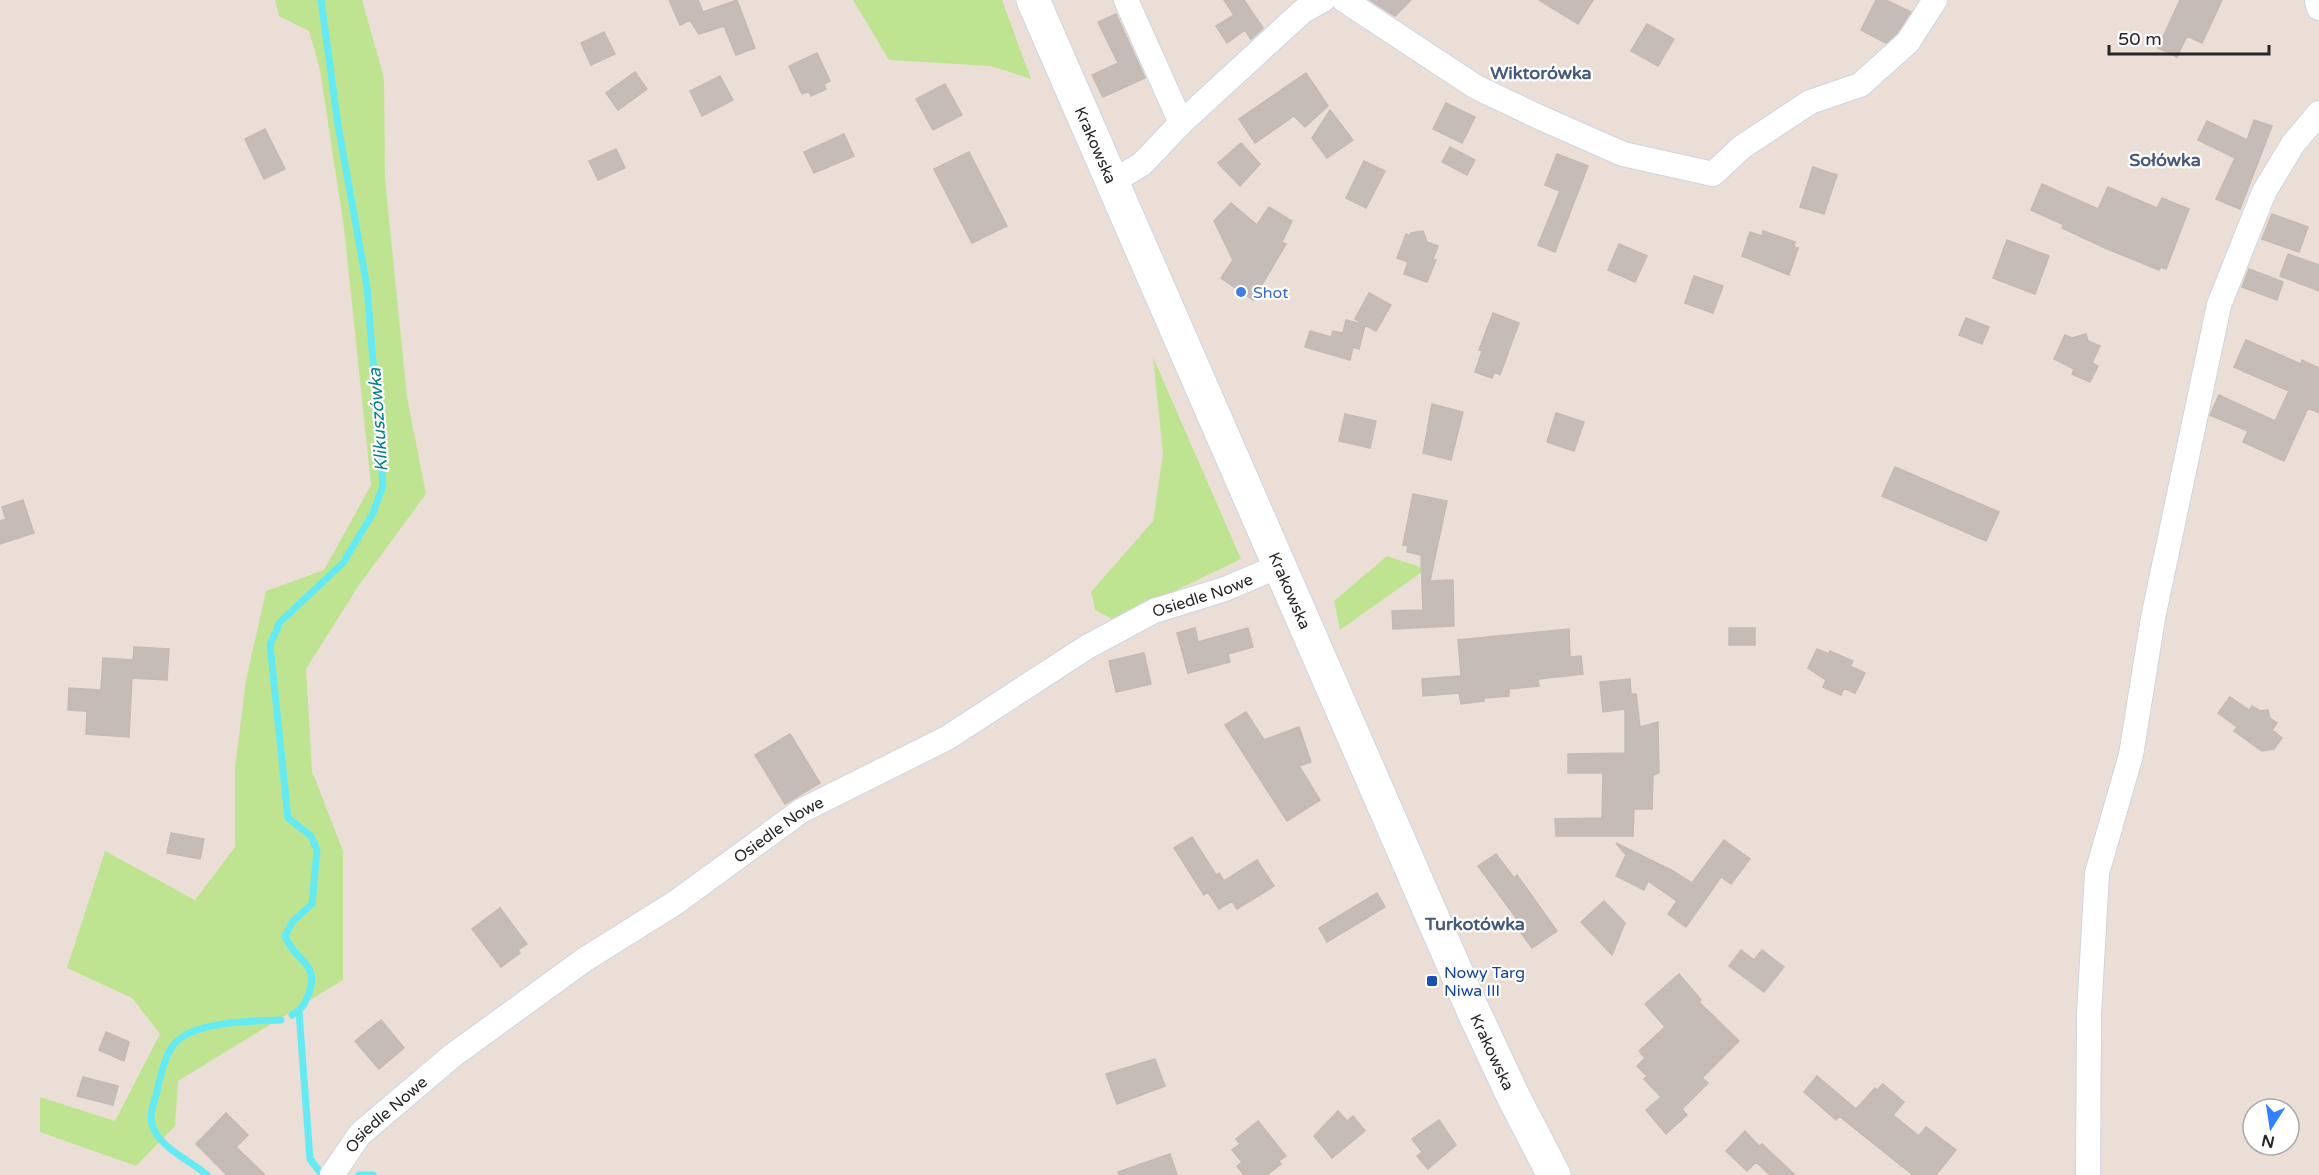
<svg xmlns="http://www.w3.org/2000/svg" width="2319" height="1175" font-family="'Varela Round',sans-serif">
	<rect width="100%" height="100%" fill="#ebded7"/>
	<!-- green -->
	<path fill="#bfe491" d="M 275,0 L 362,0 L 384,78 L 385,179 L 407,397 L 426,494 L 359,585 L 306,669 L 312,771 L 343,851 L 343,980 L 178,1081 L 175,1126 L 136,1166 L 40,1132 L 40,1097 L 115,1121 L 160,1034 L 132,998 L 67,968 L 105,851 L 195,900 L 235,847 L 235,768 L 246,680 L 266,591 L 324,570 L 371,485 L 344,228 L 320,70 L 309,31 L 279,16 Z
		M 853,0 L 1002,0 L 1031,79 L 991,66 L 889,60 Z
		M 1153,357 L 1241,559 L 1114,620 L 1095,610 L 1091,592 L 1153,521 L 1163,454 Z
		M 1387,556 L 1426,569 L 1340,630 L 1334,601 Z"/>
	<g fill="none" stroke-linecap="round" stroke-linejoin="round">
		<!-- stream -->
		<path stroke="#65eaf2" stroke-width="7" d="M 299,1012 L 310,1159 L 320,1172 L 329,1174
			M 292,1015 C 300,1011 304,1006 307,998 C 323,962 294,962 285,936 L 293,921 L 312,904 L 317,850 L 311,836 L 288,818 L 270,645 L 280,622 L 343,563 L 373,513 L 383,486 L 367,287 L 338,125 L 321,0
			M 207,1175 C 191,1161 164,1150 154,1130 C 147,1116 154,1105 157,1091 C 161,1075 164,1056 175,1043 C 195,1021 253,1021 281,1020
			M 359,1175 L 373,1175"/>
	</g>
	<!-- building -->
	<path fill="#c5bcb8" stroke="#c5bab2" stroke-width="1.5" d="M 669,0 L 698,0 L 703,12 L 737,0 L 755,48 L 736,55 L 724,26 L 699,34 L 690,20 L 680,25 Z
		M 1224,0 L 1244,0 L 1263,28 L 1251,39 L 1245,30 L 1227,43 L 1216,26 L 1234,15 Z
		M 1370,0 L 1411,0 L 1395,16 Z
		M 1539,0 L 1593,0 L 1578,24 Z
		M 1876,0 L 1886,0 L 1911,12 L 1896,34 L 1886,43 L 1861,30 Z
		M 2180,0 L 2222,0 L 2202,43 L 2187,36 L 2177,57 L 2158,48 Z
		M 1116,14 L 1145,78 L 1103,97 L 1092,75 L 1118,63 L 1098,22 Z
		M 1647,24 L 1674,39 L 1658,66 L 1631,51 Z
		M 604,32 L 615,54 L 591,65 L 581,43 Z
		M 817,53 L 830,81 L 824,84 L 826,89 L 811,96 L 809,91 L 802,94 L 789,66 Z
		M 635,72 L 647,89 L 618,110 L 606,93 Z
		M 1306,73 L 1328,106 L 1305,127 L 1294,116 L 1255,143 L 1239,119 Z
		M 720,76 L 733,100 L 702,116 L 690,91 Z
		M 945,84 L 962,115 L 933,130 L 916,99 Z
		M 1446,103 L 1475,117 L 1462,143 L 1433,129 Z
		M 1330,110 L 1353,140 L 1327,158 L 1312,138 Z
		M 2254,120 L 2272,126 L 2240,209 L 2216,199 L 2235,158 L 2198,140 L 2207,121 L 2247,140 Z
		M 265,129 L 285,169 L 264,179 L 245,139 Z
		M 844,134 L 854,156 L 814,173 L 804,152 Z
		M 1241,143 L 1260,164 L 1240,186 L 1218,163 Z
		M 1450,147 L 1475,160 L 1467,175 L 1442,162 Z
		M 616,149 L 625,168 L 598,180 L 589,161 Z
		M 969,152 L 1007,226 L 972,243 L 934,169 Z
		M 1557,154 L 1588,166 L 1555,252 L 1538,245 L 1560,191 L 1545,185 Z
		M 1364,161 L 1385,171 L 1366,208 L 1346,198 Z
		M 1813,167 L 1837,175 L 1824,214 L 1800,207 Z
		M 2042,184 L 2098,209 L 2108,187 L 2157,208 L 2162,198 L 2189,209 L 2166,269 L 2161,267 L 2159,270 L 2105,248 L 2062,228 L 2064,225 L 2031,210 Z
		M 1231,203 L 1257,225 L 1269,207 L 1292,221 L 1282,242 L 1286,244 L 1253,300 L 1221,278 L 1233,260 L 1214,221 Z
		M 2272,214 L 2308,227 L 2299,252 L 2262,239 Z
		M 1423,231 L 1427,242 L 1438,246 L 1433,259 L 1436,260 L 1427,282 L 1404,274 L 1408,262 L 1397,258 L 1406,234 L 1410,236 L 1411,233 Z
		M 1763,231 L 1795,242 L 1794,247 L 1798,248 L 1789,275 L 1742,256 L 1750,232 L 1762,236 Z
		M 2007,240 L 2049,256 L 2035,294 L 1993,278 Z
		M 1619,244 L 1647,256 L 1635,282 L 1608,270 Z
		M 2288,254 L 2319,265 L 2319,291 L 2280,276 Z
		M 2249,269 L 2283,282 L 2277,300 L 2242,287 Z
		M 1694,276 L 1723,286 L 1713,313 L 1685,303 Z
		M 1369,293 L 1391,305 L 1376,331 L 1365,325 L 1359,349 L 1353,347 L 1350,360 L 1305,347 L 1310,331 L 1331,337 L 1333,331 L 1343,333 L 1346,320 L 1365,325 L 1355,319 Z
		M 1493,313 L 1519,323 L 1500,375 L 1495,372 L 1492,378 L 1475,372 L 1482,351 L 1479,350 Z
		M 1966,318 L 1989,327 L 1982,344 L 1959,335 Z
		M 2086,334 L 2088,341 L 2100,346 L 2092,363 L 2098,366 L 2090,382 L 2072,374 L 2074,369 L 2054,359 L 2065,335 L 2072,338 Z
		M 2246,340 L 2301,364 L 2302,360 L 2319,368 L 2319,413 L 2308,408 L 2284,461 L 2243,442 L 2248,431 L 2210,415 L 2219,395 L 2275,421 L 2289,391 L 2234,367 Z
		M 1432,404 L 1463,412 L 1451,460 L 1423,453 Z
		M 1556,413 L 1584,422 L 1574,451 L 1547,442 Z
		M 1345,414 L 1376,421 L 1370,448 L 1339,441 Z
		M 1895,467 L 1999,512 L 1986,541 L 1882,496 Z
		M 1413,494 L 1447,501 L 1430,581 L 1453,580 L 1454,626 L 1393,629 L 1392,611 L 1423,610 L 1421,555 L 1407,552 L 1408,546 L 1403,545 Z
		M 23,500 L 34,533 L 0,544 L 0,521 L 6,519 L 2,507 Z
		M 1195,628 L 1198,642 L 1248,628 L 1253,647 L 1228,654 L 1230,662 L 1188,673 L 1177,633 Z
		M 1729,628 L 1755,628 L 1755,645 L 1729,645 Z
		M 1569,629 L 1570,657 L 1581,656 L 1583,674 L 1538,679 L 1539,686 L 1509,689 L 1509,696 L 1484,698 L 1484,701 L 1461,704 L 1459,693 L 1423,696 L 1422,679 L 1461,676 L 1458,640 Z
		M 134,647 L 169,649 L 167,680 L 132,678 L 129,737 L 86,734 L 87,711 L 68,710 L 69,688 L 101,690 L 103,658 L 133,660 Z
		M 1817,649 L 1829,654 L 1830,651 L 1853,661 L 1850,666 L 1865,673 L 1855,693 L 1844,688 L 1841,695 L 1823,687 L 1826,680 L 1808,668 Z
		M 1144,653 L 1151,684 L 1116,692 L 1109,661 Z
		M 1630,679 L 1631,694 L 1636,694 L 1640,727 L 1658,722 L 1659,773 L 1653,775 L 1652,809 L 1634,809 L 1633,836 L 1556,836 L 1555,819 L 1602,818 L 1603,773 L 1568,773 L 1568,754 L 1625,753 L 1625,709 L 1603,712 L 1600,682 Z
		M 2230,697 L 2249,710 L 2252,706 L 2260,711 L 2268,710 L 2270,718 L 2277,723 L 2272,730 L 2282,738 L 2274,749 L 2262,751 L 2234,731 L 2237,727 L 2218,713 Z
		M 1246,712 L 1264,740 L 1299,727 L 1311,762 L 1299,766 L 1320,800 L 1287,821 L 1225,725 Z
		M 790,734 L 820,783 L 785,804 L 755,755 Z
		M 171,833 L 204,839 L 200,859 L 167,853 Z
		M 1192,837 L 1216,875 L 1219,873 L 1224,881 L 1257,860 L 1274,886 L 1237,909 L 1232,901 L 1219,909 L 1208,892 L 1204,895 L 1174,848 Z
		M 1724,840 L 1750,859 L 1731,884 L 1721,877 L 1686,927 L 1668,914 L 1677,901 L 1648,881 L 1644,890 L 1616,876 L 1626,855 L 1616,843 L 1673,871 L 1692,883 Z
		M 1496,854 L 1514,878 L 1517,875 L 1557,931 L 1532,948 L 1521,933 L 1525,930 L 1478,866 Z
		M 1377,893 L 1385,907 L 1327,942 L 1319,928 Z
		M 1604,901 L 1625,923 L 1612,955 L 1581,922 Z
		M 500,908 L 527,944 L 518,950 L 520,953 L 501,967 L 472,929 Z
		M 1741,950 L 1754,960 L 1762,950 L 1784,967 L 1764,992 L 1729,966 Z
		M 1679,974 L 1701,1000 L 1699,1002 L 1739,1041 L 1702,1078 L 1708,1083 L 1682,1109 L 1687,1115 L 1666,1134 L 1646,1110 L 1661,1097 L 1644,1079 L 1647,1076 L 1637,1066 L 1645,1058 L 1639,1051 L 1665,1027 L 1645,1004 Z
		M 381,1020 L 404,1048 L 379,1069 L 355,1041 Z
		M 106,1032 L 129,1042 L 124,1061 L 99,1050 Z
		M 1155,1059 L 1165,1086 L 1117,1104 L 1106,1074 Z
		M 1817,1076 L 1856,1109 L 1875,1088 L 1877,1090 L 1883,1084 L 1904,1102 L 1893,1115 L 1919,1136 L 1926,1127 L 1956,1150 L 1936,1175 L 1913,1175 L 1839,1116 L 1836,1120 L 1804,1092 Z
		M 83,1077 L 118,1086 L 113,1105 L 77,1096 Z
		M 1338,1111 L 1347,1121 L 1353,1116 L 1365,1131 L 1332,1158 L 1314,1136 Z
		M 226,1113 L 248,1135 L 236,1147 L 265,1175 L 227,1175 L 196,1144 Z
		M 1439,1120 L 1456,1145 L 1428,1169 L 1417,1156 L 1422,1152 L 1412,1139 Z
		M 1258,1121 L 1286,1156 L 1279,1161 L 1281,1164 L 1267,1175 L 1244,1175 L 1237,1166 L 1242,1162 L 1232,1150 L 1240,1144 L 1236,1139 Z
		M 1745,1131 L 1759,1146 L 1762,1144 L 1795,1175 L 1770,1175 L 1756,1162 L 1747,1171 L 1726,1151 Z
		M 1170,1154 L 1177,1175 L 1119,1175 L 1118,1172 Z"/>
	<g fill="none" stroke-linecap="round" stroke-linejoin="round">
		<!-- minor casing -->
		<g stroke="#cdd5e1" stroke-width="26">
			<g id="minor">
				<path d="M 1126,0 L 1181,123"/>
				<path d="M 1344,0 L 1476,87 L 1539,117 L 1623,154 L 1713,174 L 1742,147 L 1810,102 L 1860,85 L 1908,42 L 1935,0"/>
				<path d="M 2317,0 L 2319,8"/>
				<path d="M 1112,182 L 1142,164 L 1181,123 L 1303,11 L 1323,0"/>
				<path id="s1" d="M 332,1175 L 360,1134 L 452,1056 L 584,960 L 675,903 L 801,811 L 947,738 L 1087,647 L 1154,611 L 1225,589 L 1279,566"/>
				<path d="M 2088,1175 L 2089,1015 L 2097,873 L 2131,755 L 2153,618 L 2219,305 L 2264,192 L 2293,144 L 2319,113"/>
			</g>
		</g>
		<!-- secondary casing -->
		<g stroke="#cdd5e1" stroke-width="35">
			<g id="secondary">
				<path id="s2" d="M 1033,0 L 1472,1008 L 1514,1098 L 1554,1175"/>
			</g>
		</g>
		<!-- minor -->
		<use href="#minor" stroke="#fff" stroke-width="24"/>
		<!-- secondary -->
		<use href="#secondary" stroke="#fff" stroke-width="33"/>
	</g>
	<!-- markers -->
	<circle fill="#3f7fe0" stroke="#fff" stroke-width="2" cx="1241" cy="292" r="6"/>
	<rect fill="#1a4fb4" stroke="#fff" stroke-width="2" x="1426" y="975" width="12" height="12" rx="3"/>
	<g text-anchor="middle" stroke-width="4.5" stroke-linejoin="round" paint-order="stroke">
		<!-- street labels -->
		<g font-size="16" fill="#272727" stroke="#fff">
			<text dy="6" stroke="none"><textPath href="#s2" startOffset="158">Krakowska</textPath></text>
			<text dy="6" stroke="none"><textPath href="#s2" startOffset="644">Krakowska</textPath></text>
			<text dy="6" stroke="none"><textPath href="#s1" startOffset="1054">Osiedle Nowe</textPath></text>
			<text dy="6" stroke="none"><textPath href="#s1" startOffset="568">Osiedle Nowe</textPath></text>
			<text dy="6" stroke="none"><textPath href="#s2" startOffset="1148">Krakowska</textPath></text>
			<text dy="6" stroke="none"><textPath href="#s1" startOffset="82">Osiedle Nowe</textPath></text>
		</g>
		<!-- shop labels -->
		<g font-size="16" fill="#366cbe" stroke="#fff" text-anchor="start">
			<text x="1253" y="298">Shot</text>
		</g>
		<!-- transit labels -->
		<g font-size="16" fill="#164399" stroke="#fff" text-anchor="start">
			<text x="1444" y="978">Nowy Targ<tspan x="1444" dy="18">Niwa III</tspan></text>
		</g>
		<!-- neighbourhood labels -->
		<g font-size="18" font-weight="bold" fill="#475a78" stroke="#fff">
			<text x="1541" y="79">Wiktorówka</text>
			<text x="2165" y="166">Sołówka</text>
			<text x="1475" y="930">Turkotówka</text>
		</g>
		<!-- water labels -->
		<g font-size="18" font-style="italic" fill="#098092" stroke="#fff">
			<text transform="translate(378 420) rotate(-94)" y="6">Klikuszówka</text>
		</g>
	</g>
	<!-- north arrow -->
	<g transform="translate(2271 1127) rotate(192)"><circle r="28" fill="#ffffff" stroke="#a9a9a9" stroke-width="1.5"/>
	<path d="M0-4.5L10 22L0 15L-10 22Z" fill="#3082ff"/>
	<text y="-9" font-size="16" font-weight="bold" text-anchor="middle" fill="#272727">N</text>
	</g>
	<!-- scale -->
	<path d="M2109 45v9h160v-9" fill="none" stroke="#272727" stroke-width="3"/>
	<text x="2118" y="45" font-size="18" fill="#272727" stroke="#ffffff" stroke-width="4.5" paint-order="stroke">50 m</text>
</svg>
